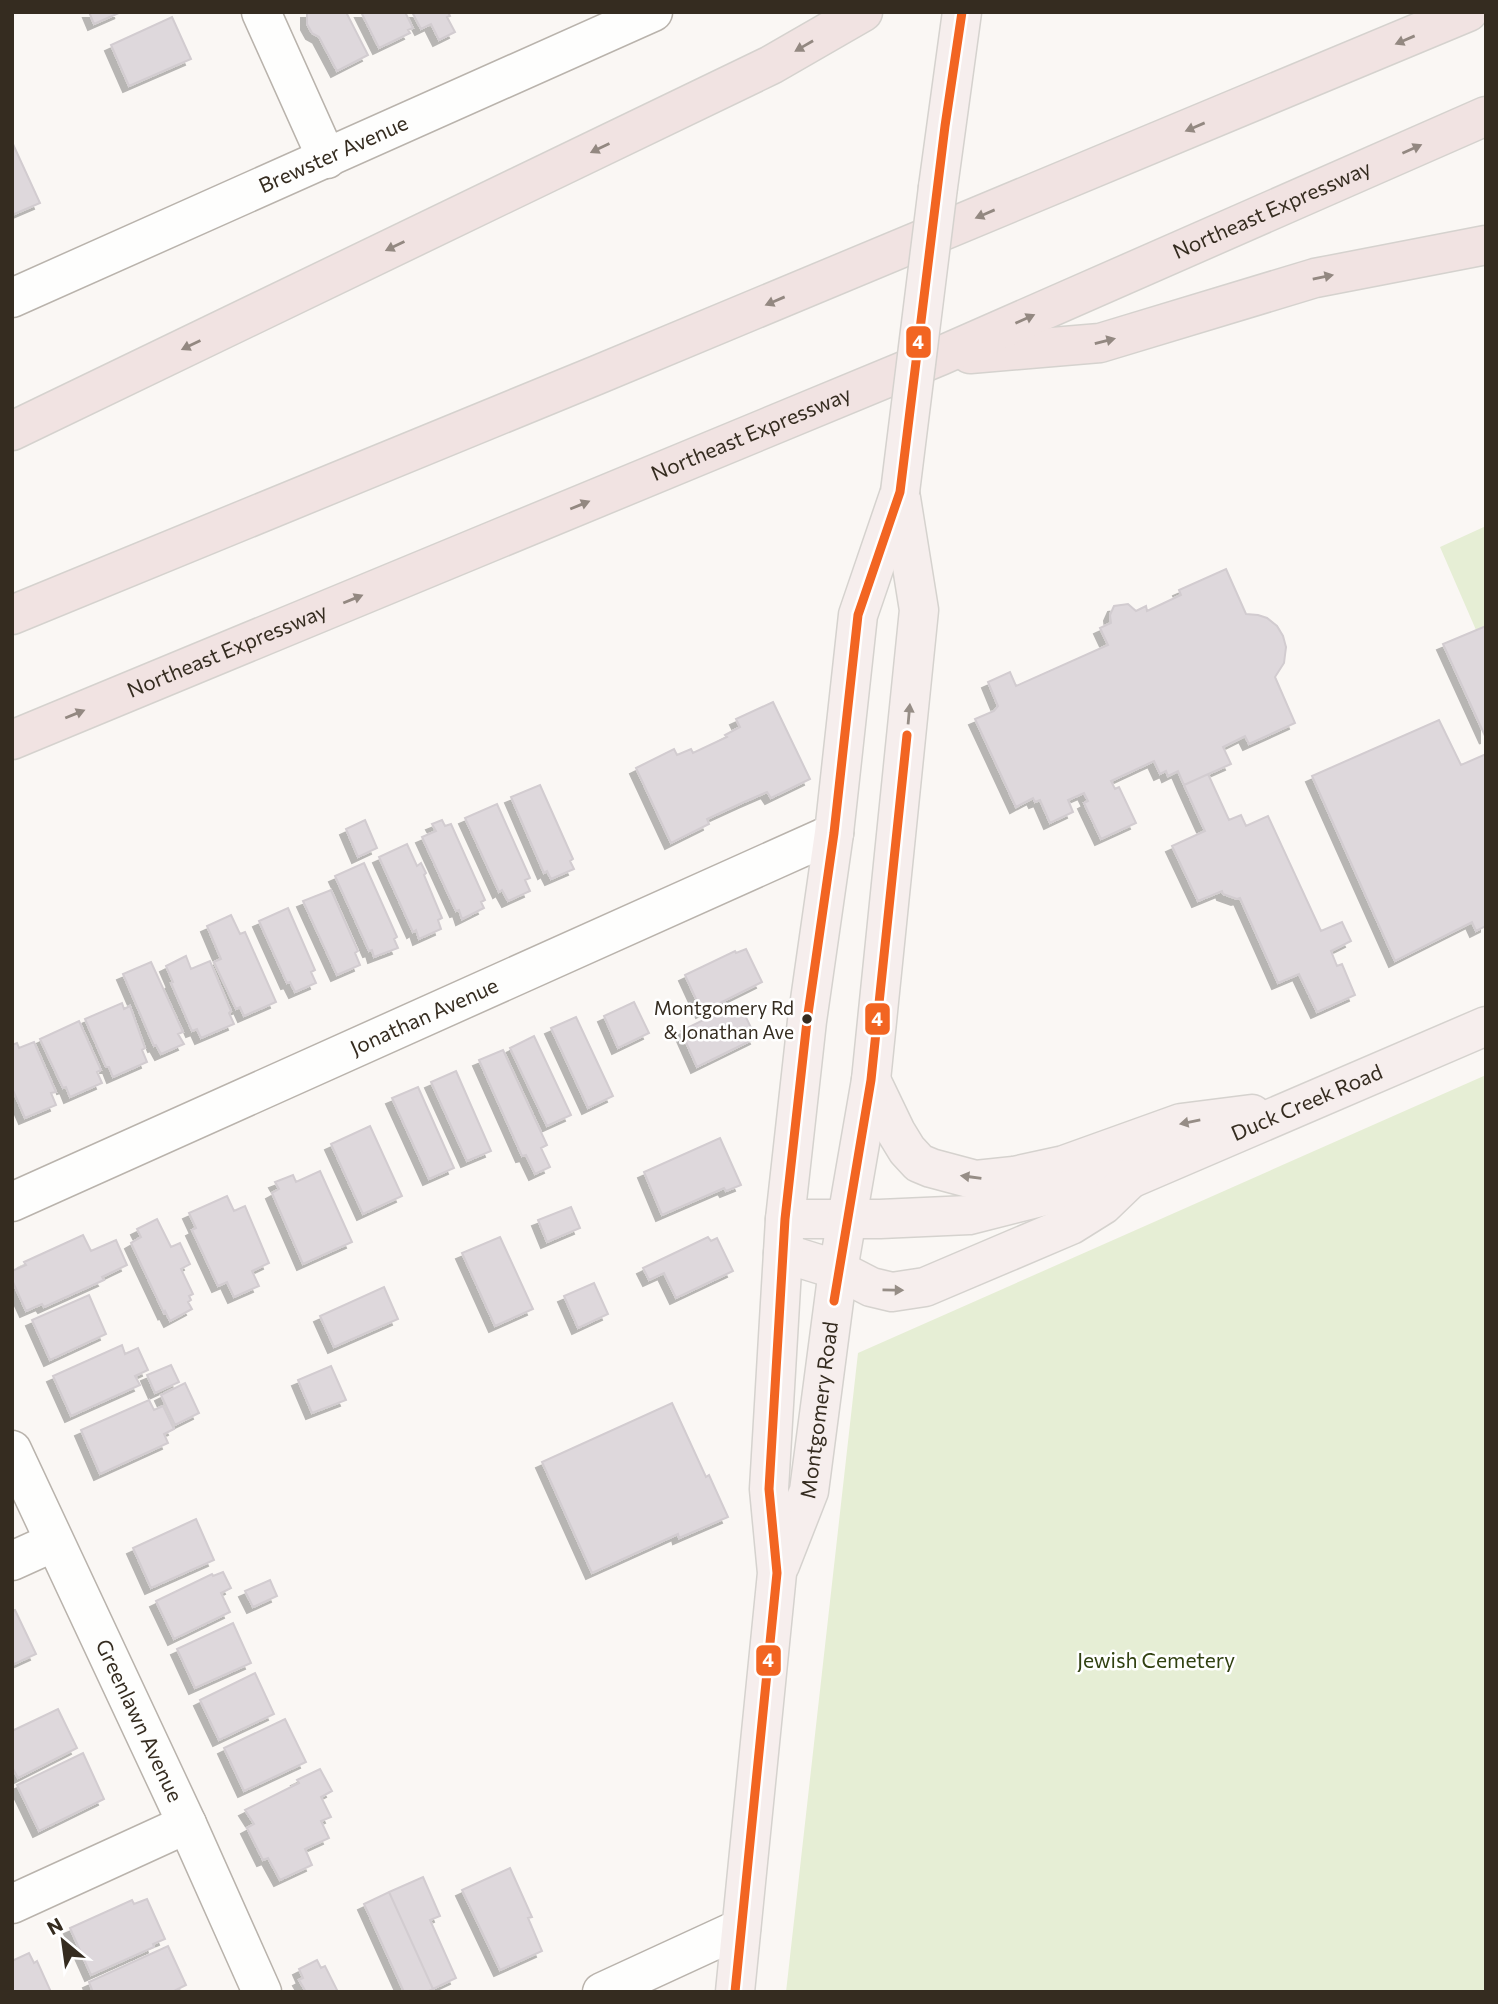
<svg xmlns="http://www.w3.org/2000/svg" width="1498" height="2004" font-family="Commissioner,sans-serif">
	<defs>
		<filter id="shadow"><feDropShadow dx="-6" dy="6" stdDeviation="0" flood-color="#0004"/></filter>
	</defs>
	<rect width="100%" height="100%" fill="#faf7f4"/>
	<!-- green -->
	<path fill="#e6eed5" d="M 1486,526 L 1486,626 L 1476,630 L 1440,547 Z
		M 1486,1075 L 1486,1992 L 786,1992 L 858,1353 Z"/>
	<!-- building -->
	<path fill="#ded8dc" stroke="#d2ccd0" stroke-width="2" filter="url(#shadow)" d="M 89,12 L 121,12 L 94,24 Z
		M 307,12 L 346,12 L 368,55 L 337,71 L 319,37 L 312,33 L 307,24 Z
		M 361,12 L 405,12 L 413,28 L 408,30 L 410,33 L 379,48 Z
		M 412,12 L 448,12 L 450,16 L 447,17 L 455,32 L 439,40 L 431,24 L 421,29 Z
		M 172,17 L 191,59 L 129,86 L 111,45 Z
		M 12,142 L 40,203 L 12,215 Z
		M 1226,569 L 1246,614 L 1258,615 L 1267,618 L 1277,626 L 1283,636 L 1286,647 L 1284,663 L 1275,677 L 1295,723 L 1249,744 L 1245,736 L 1223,747 L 1231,764 L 1184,785 L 1178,771 L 1168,776 L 1166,771 L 1160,774 L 1154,761 L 1111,781 L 1115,789 L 1119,787 L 1136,823 L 1101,839 L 1084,803 L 1088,801 L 1084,793 L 1068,800 L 1073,812 L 1050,823 L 1040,800 L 1035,802 L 1033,798 L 1016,807 L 975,719 L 994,711 L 998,706 L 988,682 L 1010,672 L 1016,686 L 1108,645 L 1100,628 L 1111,623 L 1110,615 L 1114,606 L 1128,604 L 1136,611 L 1146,606 L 1147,611 L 1181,595 L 1179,590 Z
		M 1486,626 L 1486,738 L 1443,644 Z
		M 773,702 L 810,779 L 771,798 L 767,792 L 744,802 L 707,819 L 709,824 L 671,843 L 636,768 L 674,749 L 677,755 L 691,749 L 693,753 L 727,737 L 725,735 L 740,727 L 736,719 Z
		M 1439,720 L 1461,765 L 1486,754 L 1486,926 L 1476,931 L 1472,922 L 1395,961 L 1312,776 Z
		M 1208,774 L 1229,820 L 1241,815 L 1246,826 L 1268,816 L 1321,931 L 1342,922 L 1351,941 L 1331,951 L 1337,966 L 1342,964 L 1355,995 L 1317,1012 L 1299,974 L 1278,983 L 1240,898 L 1237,899 L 1223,894 L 1222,891 L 1198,901 L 1172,846 L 1205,831 L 1184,785 Z
		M 540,785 L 573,859 L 570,861 L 574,869 L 551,879 L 547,871 L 544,873 L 511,797 Z
		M 497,804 L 530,878 L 525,880 L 530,891 L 508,901 L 502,890 L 499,892 L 465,818 Z
		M 365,820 L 377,848 L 358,857 L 346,829 Z
		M 442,820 L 445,826 L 451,824 L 485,900 L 481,902 L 484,908 L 462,919 L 459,910 L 456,911 L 422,837 L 436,831 L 432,824 Z
		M 407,844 L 417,866 L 421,863 L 426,873 L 424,875 L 442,918 L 438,920 L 441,929 L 419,939 L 416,930 L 413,932 L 379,857 Z
		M 364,863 L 397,937 L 394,939 L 398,948 L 374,957 L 372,950 L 369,951 L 335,876 Z
		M 331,890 L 358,951 L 355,953 L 360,965 L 337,975 L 303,901 Z
		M 288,908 L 315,970 L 311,972 L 316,983 L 295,992 L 290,982 L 287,983 L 259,921 Z
		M 231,915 L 240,934 L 245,932 L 276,1002 L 244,1016 L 240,1007 L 236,1009 L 214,962 L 221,959 L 207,926 Z
		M 746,949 L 762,982 L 702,1012 L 685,975 L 735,951 L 736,953 Z
		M 186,956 L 191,969 L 210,961 L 231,1011 L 229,1013 L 234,1024 L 201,1038 L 197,1029 L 192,1031 L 171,983 L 173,982 L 166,966 Z
		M 151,962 L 183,1032 L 178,1034 L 184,1044 L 161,1054 L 156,1045 L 154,1046 L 123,974 Z
		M 634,1002 L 649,1033 L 618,1048 L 604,1016 Z
		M 122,1003 L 124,1009 L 130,1006 L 145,1048 L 142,1050 L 147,1062 L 113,1077 L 109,1067 L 106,1067 L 85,1019 Z
		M 732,1006 L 734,1010 L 741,1007 L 756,1038 L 697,1067 L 681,1031 Z
		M 576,1017 L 613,1096 L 588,1108 L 551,1028 Z
		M 79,1021 L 101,1070 L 97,1072 L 102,1083 L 70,1097 L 66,1087 L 63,1088 L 40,1039 Z
		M 534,1036 L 571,1115 L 547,1126 L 510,1048 Z
		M 34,1042 L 56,1092 L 51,1093 L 56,1105 L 25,1118 L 12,1088 L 12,1045 L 17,1043 L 19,1048 Z
		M 503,1050 L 547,1145 L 541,1148 L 550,1167 L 535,1174 L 526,1155 L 522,1156 L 479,1060 Z
		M 456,1071 L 491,1151 L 467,1161 L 431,1082 Z
		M 418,1087 L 454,1168 L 429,1179 L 392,1098 Z
		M 370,1126 L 402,1196 L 363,1214 L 331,1144 Z
		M 720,1138 L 741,1185 L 726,1191 L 724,1188 L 662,1215 L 644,1172 Z
		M 320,1171 L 352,1242 L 303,1264 L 272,1193 L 279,1189 L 275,1182 L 293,1175 L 296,1182 Z
		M 227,1196 L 234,1211 L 245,1206 L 269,1263 L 252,1271 L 259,1286 L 234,1297 L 227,1282 L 218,1286 L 192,1230 L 196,1228 L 189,1213 Z
		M 571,1207 L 580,1228 L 547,1242 L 538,1220 Z
		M 157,1219 L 171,1247 L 180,1243 L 190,1264 L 181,1269 L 193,1294 L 189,1296 L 191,1300 L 188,1302 L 192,1309 L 170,1321 L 165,1311 L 164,1313 L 131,1243 L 141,1237 L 137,1229 Z
		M 83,1235 L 91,1251 L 116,1240 L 127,1265 L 102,1277 L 104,1280 L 44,1307 L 42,1304 L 26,1311 L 12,1280 L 12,1271 L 26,1265 L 24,1262 Z
		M 500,1237 L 533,1309 L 495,1326 L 462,1253 Z
		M 708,1237 L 711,1241 L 717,1238 L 733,1271 L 676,1298 L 664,1273 L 649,1280 L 643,1268 Z
		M 594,1283 L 608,1314 L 578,1328 L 564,1296 Z
		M 384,1287 L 398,1319 L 334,1347 L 320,1316 Z
		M 89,1295 L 106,1334 L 50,1360 L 32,1320 Z
		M 122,1345 L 125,1354 L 138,1348 L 148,1370 L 135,1376 L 140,1385 L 71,1416 L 53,1376 Z
		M 171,1365 L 179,1382 L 155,1393 L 147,1375 Z
		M 331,1366 L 346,1400 L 312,1413 L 298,1380 Z
		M 185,1383 L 199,1413 L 175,1425 L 161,1395 Z
		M 149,1400 L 154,1410 L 163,1406 L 174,1429 L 164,1434 L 168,1443 L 100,1474 L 81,1430 Z
		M 672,1403 L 706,1477 L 709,1475 L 728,1517 L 679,1538 L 678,1534 L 592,1573 L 542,1462 Z
		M 196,1519 L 214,1560 L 151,1588 L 133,1548 Z
		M 223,1572 L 231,1588 L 221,1593 L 230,1612 L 174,1639 L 156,1601 L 212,1574 L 213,1576 Z
		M 270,1580 L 277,1596 L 253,1607 L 245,1591 Z
		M 15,1610 L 36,1654 L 12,1665 L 12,1611 Z
		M 233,1623 L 251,1663 L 195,1688 L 177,1649 Z
		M 255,1673 L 274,1714 L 219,1740 L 200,1700 Z
		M 58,1709 L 77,1748 L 18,1778 L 12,1767 L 12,1731 Z
		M 285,1719 L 306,1762 L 244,1791 L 224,1748 Z
		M 83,1753 L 104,1799 L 39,1831 L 17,1785 Z
		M 320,1769 L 332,1791 L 321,1797 L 331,1817 L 321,1821 L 329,1838 L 305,1849 L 312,1865 L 280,1880 L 268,1858 L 263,1860 L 247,1828 L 254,1824 L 245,1810 L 299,1783 L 297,1780 Z
		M 510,1868 L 532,1917 L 528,1918 L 542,1951 L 500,1970 L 462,1890 Z
		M 423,1877 L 440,1916 L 430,1920 L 456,1978 L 433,1989 L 389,1892 Z
		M 389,1892 L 433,1989 L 427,1992 L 404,1992 L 364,1904 Z
		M 147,1899 L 165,1939 L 153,1944 L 154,1947 L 91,1975 L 70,1928 L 132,1900 L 134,1904 Z
		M 168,1946 L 186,1985 L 172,1992 L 93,1992 L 89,1982 Z
		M 29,1953 L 34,1963 L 37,1961 L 51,1992 L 12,1992 L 12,1961 Z
		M 317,1960 L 321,1968 L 325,1966 L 338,1992 L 306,1992 L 299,1980 L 303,1978 L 299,1969 Z"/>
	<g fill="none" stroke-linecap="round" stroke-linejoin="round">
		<!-- minor casing -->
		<g stroke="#b9b3ac" stroke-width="41">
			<g id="minor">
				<path d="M 261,12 L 327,159"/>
				<path id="s1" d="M 12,298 L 653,12"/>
				<path id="s2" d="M 12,1202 L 834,833"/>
				<path id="s3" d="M 12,1450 L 187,1824 L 262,1992"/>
				<path d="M 12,1561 L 54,1542"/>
				<path d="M 12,1904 L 187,1824"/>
				<path d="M 602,1992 L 741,1928"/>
			</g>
		</g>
		<!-- major casing -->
		<g stroke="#d5d2ce" stroke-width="41">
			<g id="major">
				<path d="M 938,187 L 962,12"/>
				<path d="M 871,1080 L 896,1132 L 907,1150 L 919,1163 L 931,1168 L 976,1180 L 1014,1176 L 1064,1165 L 1181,1123 L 1252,1114"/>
				<path id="s4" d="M 785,1219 L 880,1219 L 969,1215 L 1108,1180 L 1130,1179 L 1486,1026"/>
				<path d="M 783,1253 L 838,1270 L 871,1287 L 892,1292 L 925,1287 L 1071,1225 L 1103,1205 L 1130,1179"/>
				<path id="s5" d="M 780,1565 L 809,1491 L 838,1270 L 871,1080 L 919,610 L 901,498"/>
				<path d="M 735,1992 L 777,1573 L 769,1489 L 785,1219 L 807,1021 L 834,833 L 858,615 L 900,492"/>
			</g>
		</g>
		<!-- highway casing -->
		<g stroke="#d5d2ce" stroke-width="41">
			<g id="highway">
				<path d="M 970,354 L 1100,343 L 1315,278 L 1486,245"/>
				<path d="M 12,431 L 771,65 L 863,12"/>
				<path d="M 12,615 L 597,375 L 1468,12"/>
				<path id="s6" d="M 12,740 L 940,356 L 1486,116"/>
			</g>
		</g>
		<!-- minor -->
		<use href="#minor" stroke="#fefefd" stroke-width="38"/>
		<!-- major -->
		<use href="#major" stroke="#f6eeed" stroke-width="38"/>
		<!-- highway -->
		<use href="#highway" stroke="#f1e3e2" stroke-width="38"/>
		<!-- major-bridge casing -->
		<g stroke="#d5d2ce" stroke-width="41" stroke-linecap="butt">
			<path id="major-bridge" d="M 900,492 L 938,187"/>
		</g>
		<!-- major-bridge -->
		<use href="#major-bridge" stroke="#f6eeed" stroke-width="38"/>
		<!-- bus-1 casing -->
		<g stroke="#fff" stroke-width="14">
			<path id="bus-1" d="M 834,1301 L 871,1080 L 907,735
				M 735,1992 L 777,1573 L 769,1489 L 785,1219 L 807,1021 L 834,833 L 858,615 L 900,492 L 945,126 L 962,12"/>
		</g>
		<!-- bus-1 -->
		<use href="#bus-1" stroke="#f26522" stroke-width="9"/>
	</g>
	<!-- one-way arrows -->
	<defs><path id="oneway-solid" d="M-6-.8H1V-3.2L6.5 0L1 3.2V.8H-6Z" transform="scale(1.75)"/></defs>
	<g fill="#938881">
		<use href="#oneway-solid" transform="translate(1405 40) rotate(157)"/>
		<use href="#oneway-solid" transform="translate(804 46) rotate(150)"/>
		<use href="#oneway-solid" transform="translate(1195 127) rotate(157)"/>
		<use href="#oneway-solid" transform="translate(600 148) rotate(154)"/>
		<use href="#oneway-solid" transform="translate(1412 149) rotate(-24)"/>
		<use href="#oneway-solid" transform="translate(985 214) rotate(157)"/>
		<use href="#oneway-solid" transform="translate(395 246) rotate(154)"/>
		<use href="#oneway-solid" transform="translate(1323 277) rotate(-12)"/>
		<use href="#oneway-solid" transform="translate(775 301) rotate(157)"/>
		<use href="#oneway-solid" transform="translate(1025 319) rotate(-24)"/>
		<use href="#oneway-solid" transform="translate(1105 341) rotate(-14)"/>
		<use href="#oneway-solid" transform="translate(191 345) rotate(154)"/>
		<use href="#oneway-solid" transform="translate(580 505) rotate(-22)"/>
		<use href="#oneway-solid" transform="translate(353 599) rotate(-22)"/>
		<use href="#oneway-solid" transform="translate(75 714) rotate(-22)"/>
	</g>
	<g fill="#968d86">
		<use href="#oneway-solid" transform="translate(909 714) rotate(-85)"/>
		<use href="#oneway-solid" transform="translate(1190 1122) rotate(169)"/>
		<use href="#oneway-solid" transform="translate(971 1177) rotate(-172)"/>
		<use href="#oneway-solid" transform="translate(893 1290) rotate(1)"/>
	</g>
	<!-- markers -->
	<circle fill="#352c20" stroke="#fff" stroke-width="2.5" cx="807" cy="1019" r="6"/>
	<g text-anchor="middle" stroke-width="5" stroke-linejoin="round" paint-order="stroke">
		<!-- bus labels -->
		<g font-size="19" fill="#352c20" stroke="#fff" text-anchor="end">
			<text x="794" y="1015">Montgomery Rd<tspan x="794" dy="24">&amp; Jonathan Ave</tspan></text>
		</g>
		<!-- street labels -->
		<g font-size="21" fill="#352c20" stroke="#fff">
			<text dy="7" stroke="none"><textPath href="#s1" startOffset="352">Brewster Avenue</textPath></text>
			<text dy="7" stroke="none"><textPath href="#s6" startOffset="1367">Northeast Expressway</textPath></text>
			<text dy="7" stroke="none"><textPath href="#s6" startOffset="800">Northeast Expressway</textPath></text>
			<text dy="7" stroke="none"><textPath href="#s6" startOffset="233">Northeast Expressway</textPath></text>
			<text dy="7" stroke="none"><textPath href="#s2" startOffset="452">Jonathan Avenue</textPath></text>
			<text dy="7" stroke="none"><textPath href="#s4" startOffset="542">Duck Creek Road</textPath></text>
			<text dy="7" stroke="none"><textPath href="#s5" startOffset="161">Montgomery Road</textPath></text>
			<text dy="7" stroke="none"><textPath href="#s3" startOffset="299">Greenlawn Avenue</textPath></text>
		</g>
		<!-- park labels -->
		<g font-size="21" fill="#314111" stroke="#fff">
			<text x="1156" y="1668">Jewish Cemetery</text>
		</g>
	</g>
	<g stroke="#fff" stroke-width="2.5">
		<rect x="905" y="325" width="27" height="34" rx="7" fill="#f26522"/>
		<rect x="864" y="1002" width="27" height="34" rx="7" fill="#f26522"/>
		<rect x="755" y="1644" width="27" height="33" rx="7" fill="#f26522"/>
	</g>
	<g font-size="19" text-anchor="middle" font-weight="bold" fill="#fff">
		<text x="918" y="349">4</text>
		<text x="877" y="1026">4</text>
		<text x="768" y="1667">4</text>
	</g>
	<!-- border -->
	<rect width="1498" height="2004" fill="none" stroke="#352c20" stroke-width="28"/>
	<!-- north arrow -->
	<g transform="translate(63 1941) rotate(331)" stroke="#ffffff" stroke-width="5" paint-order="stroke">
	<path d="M0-5L12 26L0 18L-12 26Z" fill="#352c20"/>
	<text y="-10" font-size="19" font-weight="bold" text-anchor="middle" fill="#352c20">N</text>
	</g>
</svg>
